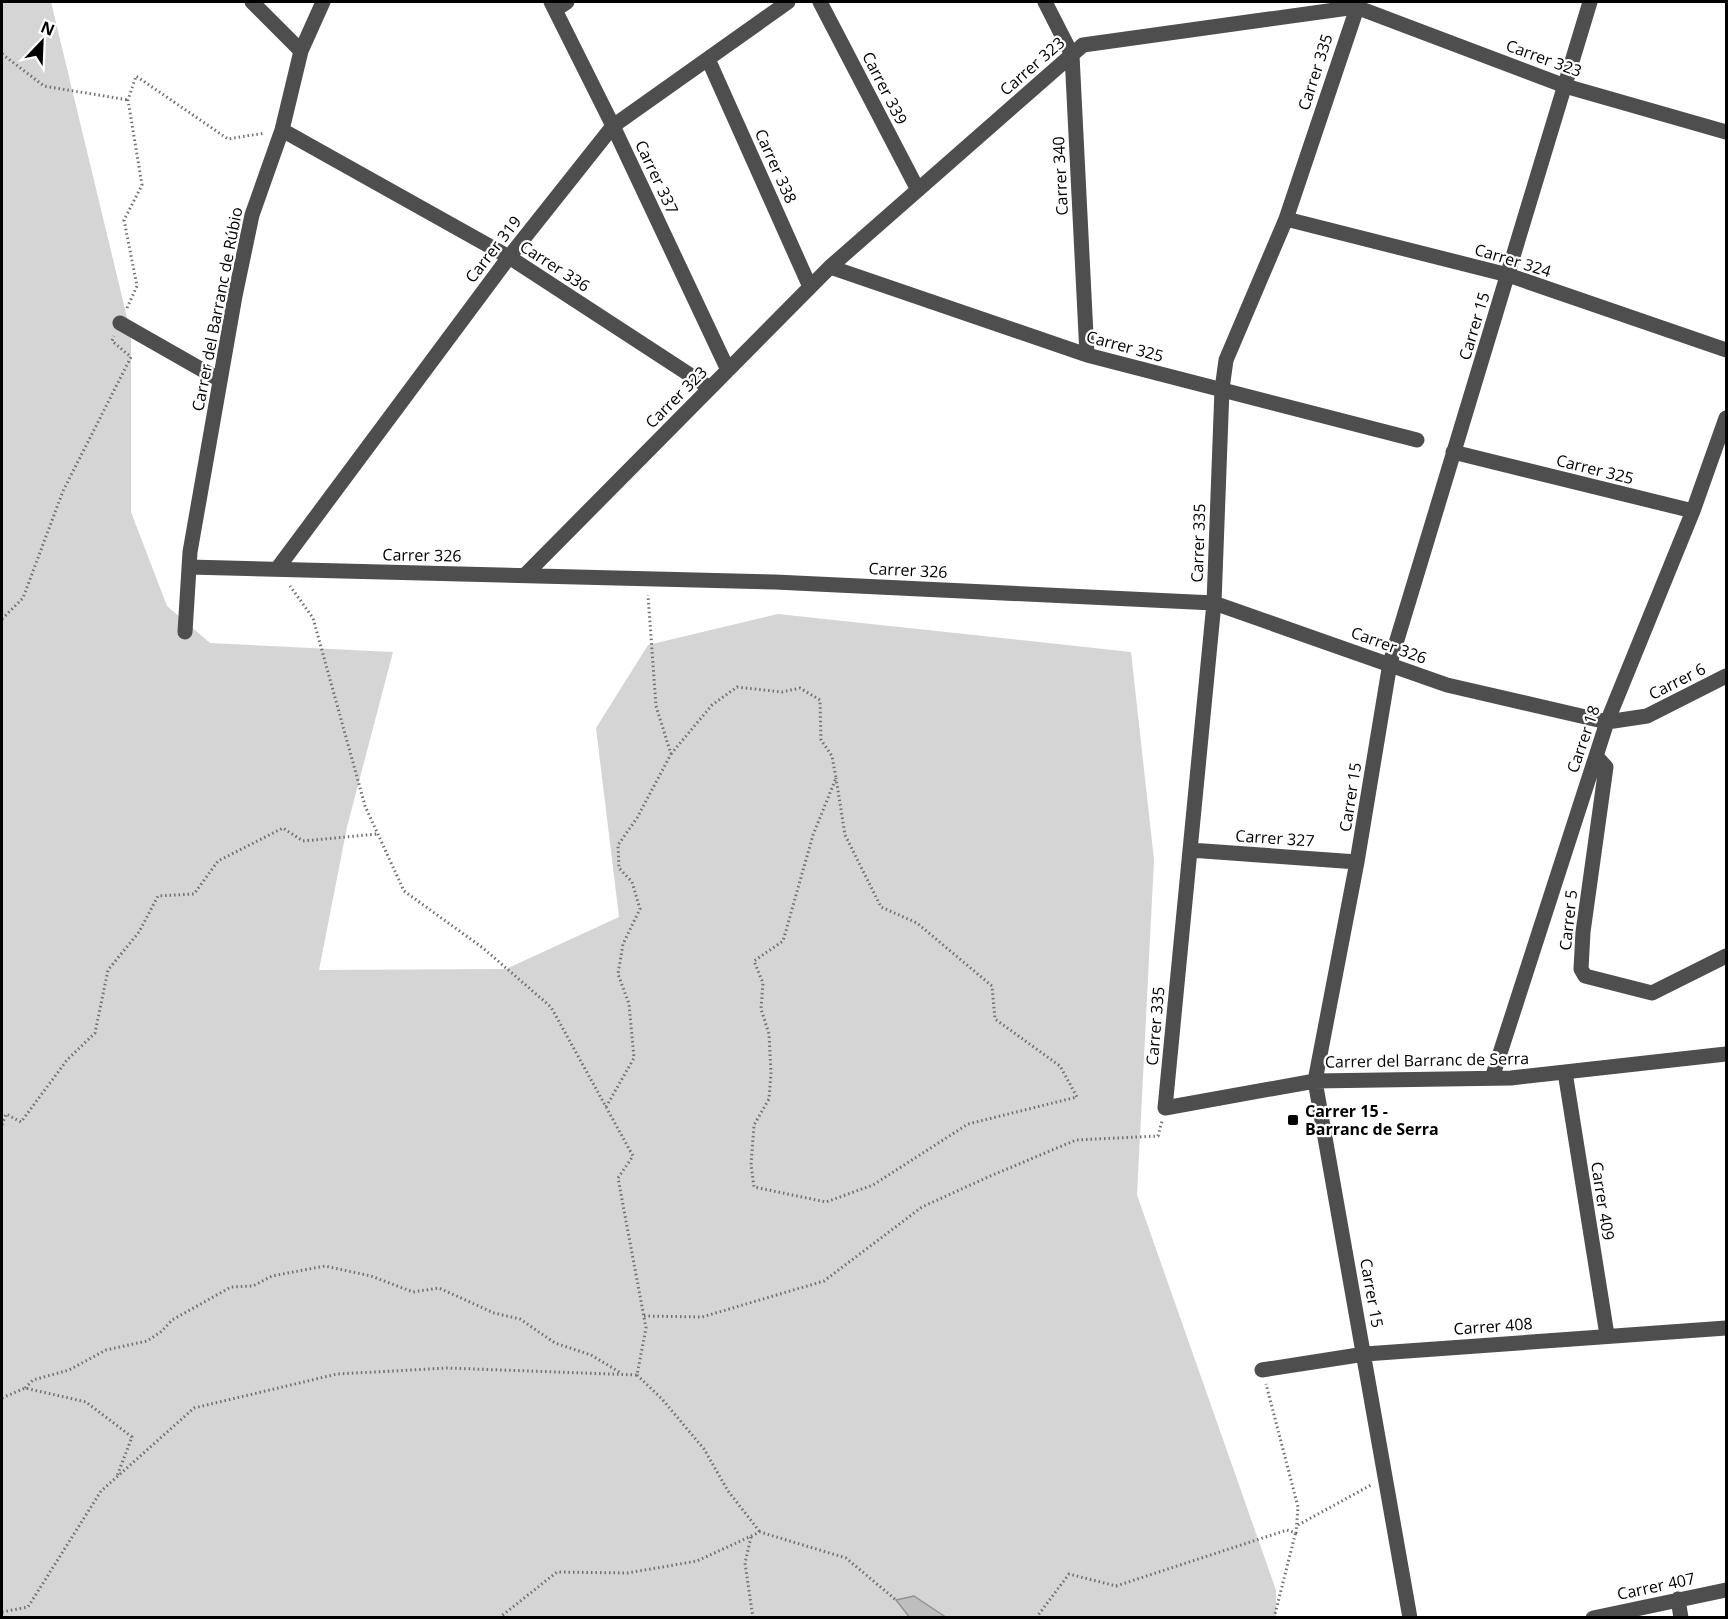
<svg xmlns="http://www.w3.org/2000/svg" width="1728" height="1619" font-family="'Open Sans',sans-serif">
	<rect width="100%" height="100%" fill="#fff"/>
	<!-- green -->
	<path fill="#d5d5d5" d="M 2,2 L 51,2 L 131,334 L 131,512 L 167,606 L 210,643 L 393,652 L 347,827 L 319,970 L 506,969 L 619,917 L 596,728 L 648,645 L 778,614 L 1131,652 L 1154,860 L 1137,1195 L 1276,1590 L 1276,1617 L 2,1618 Z"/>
	<!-- building -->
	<path fill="#bebebe" stroke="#929292" stroke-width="1.5" d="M 914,1596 L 947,1618 L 910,1618 L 896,1600 Z"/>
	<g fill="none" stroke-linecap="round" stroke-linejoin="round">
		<!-- path -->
		<path stroke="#707070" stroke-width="3" stroke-dasharray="1.5 3" stroke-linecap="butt" d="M 2,54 L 44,86 L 128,100
			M 127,308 L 137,286 L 124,220 L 142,185 L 128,100 L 136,76 L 228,139 L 265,133
			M 2,619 L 23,598 L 63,491 L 131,357 L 112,341 L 114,336
			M 671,754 L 712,705 L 737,687 L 782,692 L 800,688 L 820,700 L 821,740 L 832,756 L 836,778 L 813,835 L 783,941 L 754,961 L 763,983 L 761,1009 L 769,1034 L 771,1073 L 769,1099 L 754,1125 L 751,1165 L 754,1187 L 826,1202 L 873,1185 L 968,1124 L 1077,1097 L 1060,1066 L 995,1019 L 992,986 L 917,923 L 881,907 L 845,835 L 836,778
			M 606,1107 L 634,1058 L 629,1004 L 618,974 L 623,944 L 640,909 L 632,882 L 619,868 L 618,845 L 637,818 L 671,754 L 656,706 L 648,595
			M 2,1125 L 6,1114 L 21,1122 L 67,1060 L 95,1033 L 108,970 L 139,932 L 158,896 L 194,894 L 218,861 L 283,828 L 303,841 L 377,834
			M 644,1316 L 702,1317 L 824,1281 L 922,1207 L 988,1177 L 1076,1140 L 1158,1136 L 1162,1121
			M 637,1375 L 662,1399 L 704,1449 L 728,1491 L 760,1532
			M 25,1388 L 33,1380 L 69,1370 L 106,1350 L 147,1341 L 162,1331 L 172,1320 L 231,1287 L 253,1286 L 272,1276 L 325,1266 L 371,1276 L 413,1292 L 439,1288 L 494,1313 L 520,1319 L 555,1343 L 591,1355 L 621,1373
			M 2,1398 L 25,1388 L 86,1402 L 132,1437 L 117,1476
			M 1298,1525 L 1371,1485
			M 751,1537 L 745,1563 L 753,1618
			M 2,1612 L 28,1607 L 101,1491 L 194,1408 L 337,1374 L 447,1368 L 637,1375 L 646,1328 L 618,1178 L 633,1156 L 551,1007 L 483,948 L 404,891 L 365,806 L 313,618 L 290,586
			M 499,1618 L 557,1572 L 627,1573 L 697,1561 L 760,1532 L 846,1558 L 896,1600
			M 1036,1618 L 1069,1574 L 1116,1586 L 1287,1530 L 1296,1533 L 1298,1507 L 1266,1384
			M 1274,1618 L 1296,1531"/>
		<!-- minor -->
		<path stroke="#4e4e4e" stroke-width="15" d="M 252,2 L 301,51
			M 551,2 L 613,126 L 728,370
			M 820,2 L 918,190
			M 1045,2 L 1072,55 L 1087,355
			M 1359,2 L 1286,219 L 1226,360 L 1222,389 L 1214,603 L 1165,1108 L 1315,1081 L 1511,1078 L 1726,1054
			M 555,10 L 567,2
			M 708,59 L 810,287
			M 282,130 L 509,257 L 710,388
			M 1286,219 L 1508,275 L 1726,350
			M 830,267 L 1087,355 L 1417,440
			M 120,323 L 220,380
			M 1453,452 L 1693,511
			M 189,567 L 775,582 L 1214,603 L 1447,685 L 1607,722 L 1647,716 L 1726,676
			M 277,569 L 509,257 L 613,126 L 788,2
			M 525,575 L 830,267 L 1083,45 L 1356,7 L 1565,86 L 1726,132
			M 185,632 L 190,552 L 235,296 L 252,215 L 282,130 L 301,51 L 323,2
			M 1596,756 L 1606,767 L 1583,932 L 1581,969 L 1585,976 L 1652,993 L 1726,956
			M 1190,850 L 1357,862
			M 1565,1072 L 1607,1335
			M 1492,1078 L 1607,722 L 1693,511 L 1726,418
			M 1262,1370 L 1365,1354 L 1726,1328
			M 1678,1599 L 1681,1618
			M 1410,1618 L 1315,1081 L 1357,862 L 1390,663 L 1590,2
			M 1593,1618 L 1726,1590"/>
	</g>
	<!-- markers -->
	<rect fill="#000" stroke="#fff" stroke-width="2" x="1287" y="1114" width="12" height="12" rx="3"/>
	<g text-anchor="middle" stroke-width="4.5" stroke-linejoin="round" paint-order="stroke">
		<!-- street labels -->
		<g font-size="16" fill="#000" stroke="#fff">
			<text transform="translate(1544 58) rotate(20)" y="6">Carrer 323</text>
			<text transform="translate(1032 66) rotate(-41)" y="6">Carrer 323</text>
			<text transform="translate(1315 72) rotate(-72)" y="6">Carrer 335</text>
			<text transform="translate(885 88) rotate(63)" y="6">Carrer 339</text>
			<text transform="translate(776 166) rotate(66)" y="6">Carrer 338</text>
			<text transform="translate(1060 176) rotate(-93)" y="6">Carrer 340</text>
			<text transform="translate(657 177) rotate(65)" y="6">Carrer 337</text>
			<text transform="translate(493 249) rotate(-52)" y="6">Carrer 319</text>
			<text transform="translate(1513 260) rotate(17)" y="6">Carrer 324</text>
			<text transform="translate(555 266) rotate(33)" y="6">Carrer 336</text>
			<text transform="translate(217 309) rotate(-79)" y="6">Carrer del Barranc de Rúbio</text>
			<text transform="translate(1474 326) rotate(-73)" y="6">Carrer 15</text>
			<text transform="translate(1125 346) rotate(15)" y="6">Carrer 325</text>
			<text transform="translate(676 397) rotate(-45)" y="6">Carrer 323</text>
			<text transform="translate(1595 469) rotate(14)" y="6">Carrer 325</text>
			<text transform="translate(1198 543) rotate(-88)" y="6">Carrer 335</text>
			<text transform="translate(422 555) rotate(1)" y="6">Carrer 326</text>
			<text transform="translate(908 570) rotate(3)" y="6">Carrer 326</text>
			<text transform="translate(1389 645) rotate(20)" y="6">Carrer 326</text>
			<text transform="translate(1677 681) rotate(-27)" y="6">Carrer 6</text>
			<text transform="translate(1583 739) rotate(-71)" y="6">Carrer 18</text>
			<text transform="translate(1350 797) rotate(-81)" y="6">Carrer 15</text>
			<text transform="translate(1275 838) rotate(4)" y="6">Carrer 327</text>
			<text transform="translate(1568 920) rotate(-84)" y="6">Carrer 5</text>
			<text transform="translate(1155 1026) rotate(-85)" y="6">Carrer 335</text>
			<text transform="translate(1427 1060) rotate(-1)" y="6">Carrer del Barranc de Serra</text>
			<text transform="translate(1603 1201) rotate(81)" y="6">Carrer 409</text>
			<text transform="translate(1372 1293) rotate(80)" y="6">Carrer 15</text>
			<text transform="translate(1493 1326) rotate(-4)" y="6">Carrer 408</text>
			<text transform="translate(1656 1586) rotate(-12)" y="6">Carrer 407</text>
		</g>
		<!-- poi labels -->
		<g font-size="16" font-weight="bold" fill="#000" stroke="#fff" text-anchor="start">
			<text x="1305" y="1117">Carrer 15 -<tspan x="1305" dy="18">Barranc de Serra</tspan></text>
		</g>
	</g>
	<!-- border -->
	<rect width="1728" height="1619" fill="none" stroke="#000000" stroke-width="6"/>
	<!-- north arrow -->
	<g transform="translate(42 42) rotate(23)" stroke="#ffffff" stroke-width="4.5" paint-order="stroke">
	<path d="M0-4.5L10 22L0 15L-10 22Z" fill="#000000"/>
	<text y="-9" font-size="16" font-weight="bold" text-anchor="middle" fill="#000000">N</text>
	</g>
</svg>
